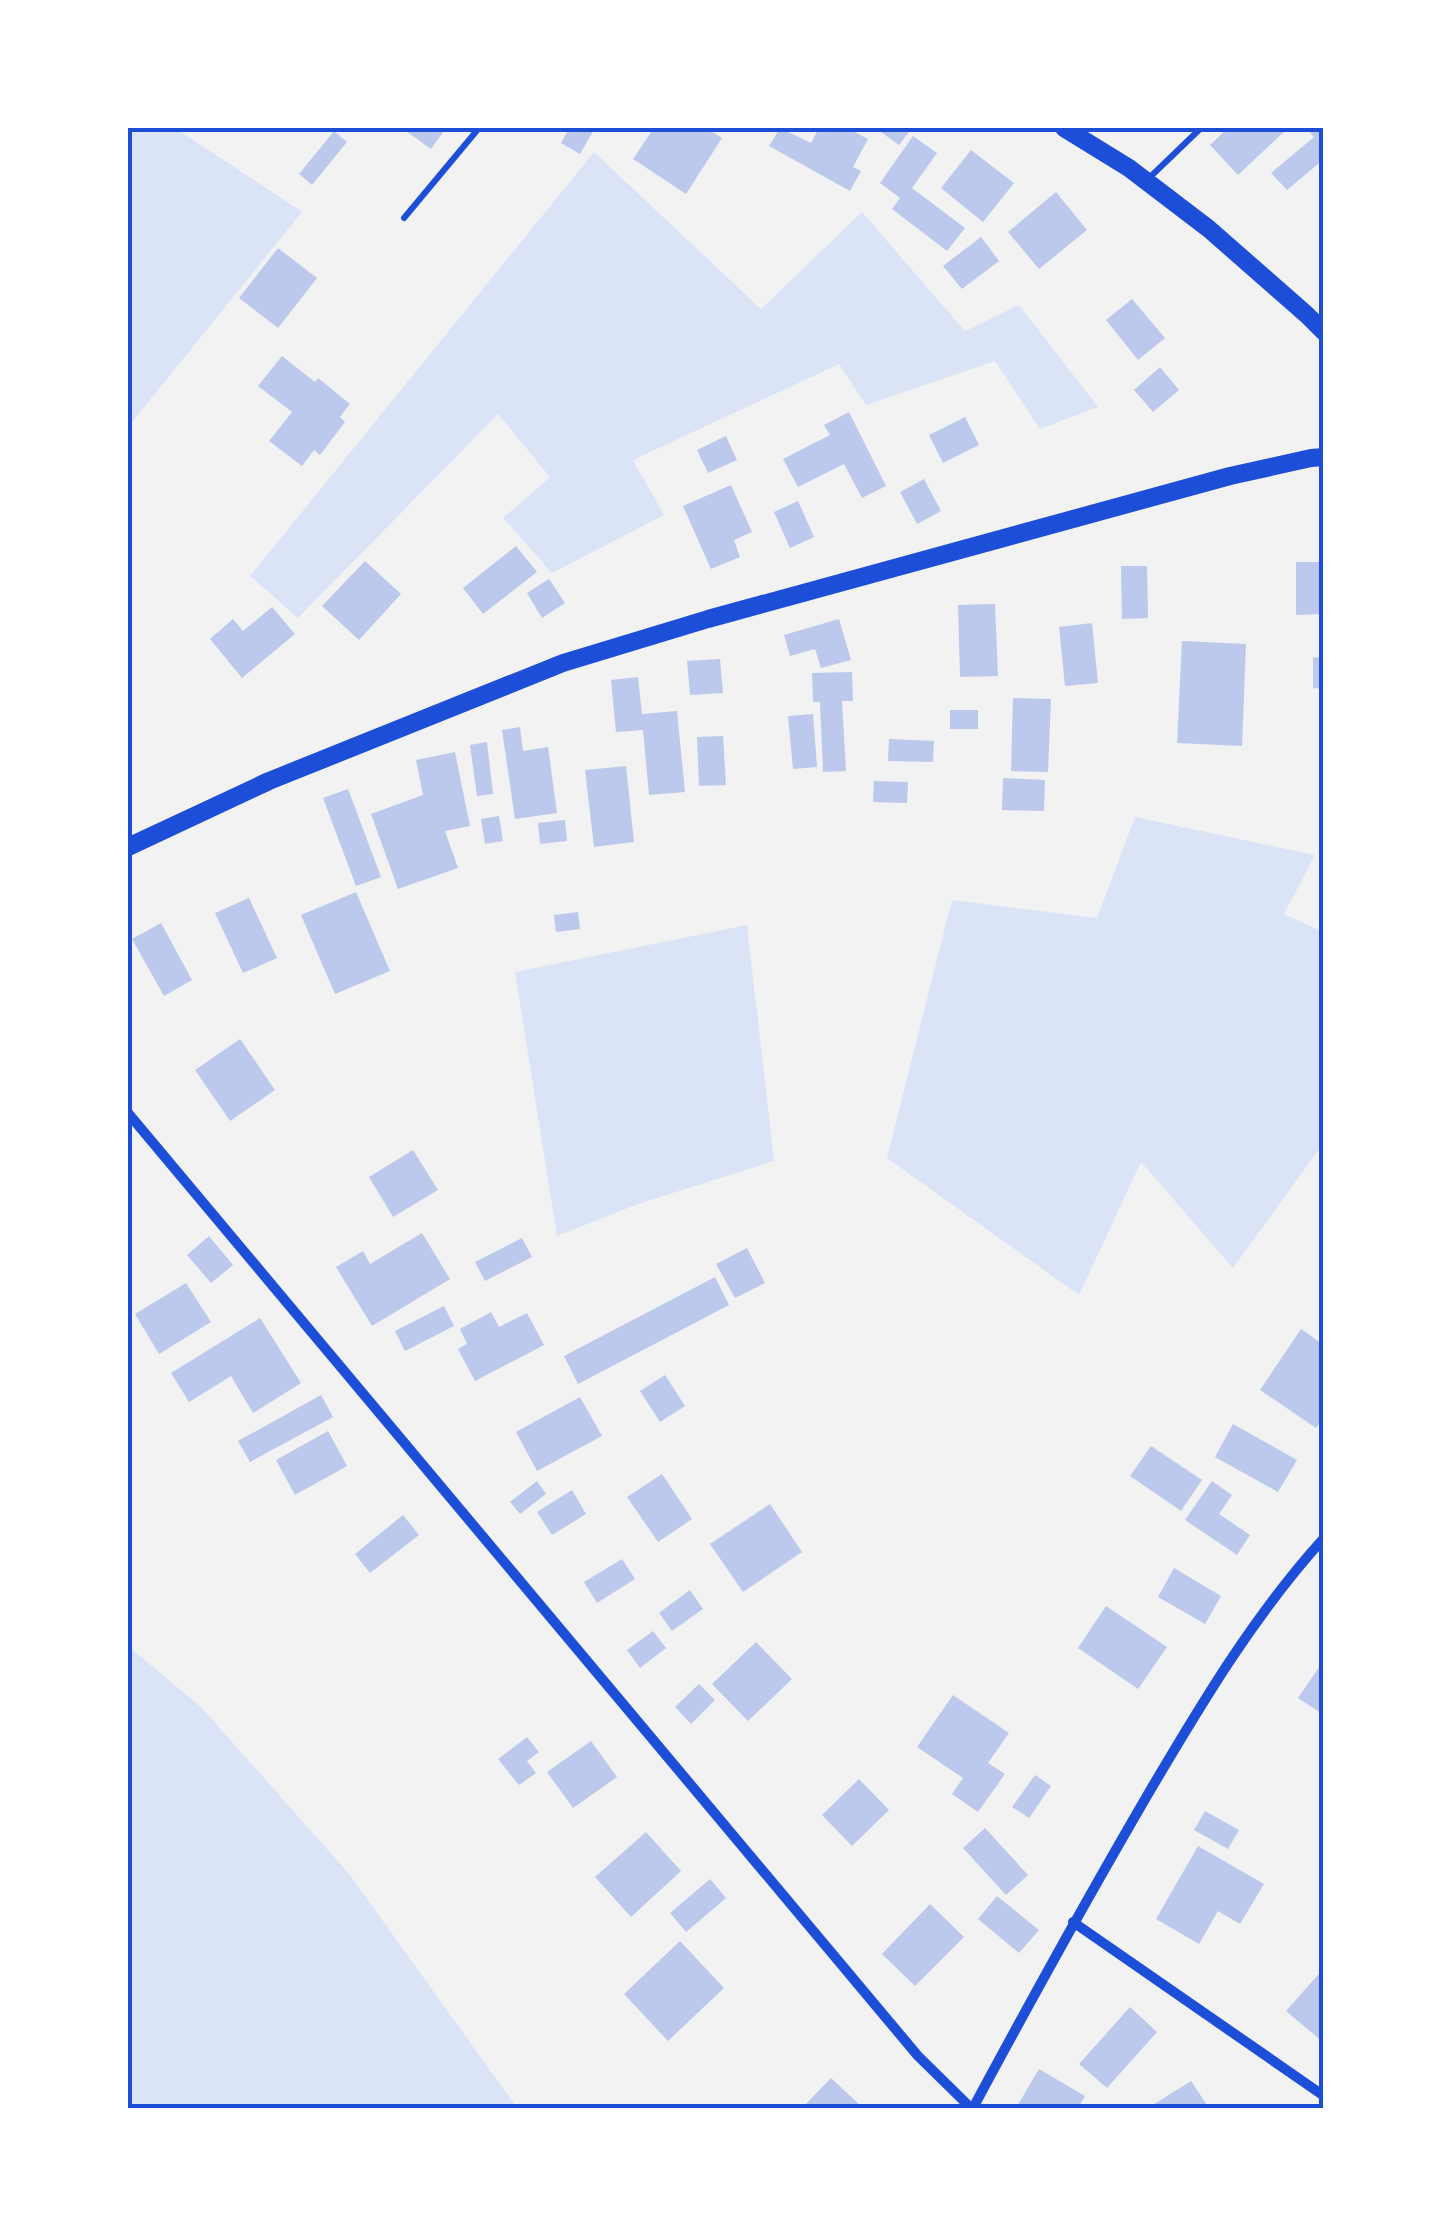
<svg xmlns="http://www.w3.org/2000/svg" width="1451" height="2236" font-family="'Noto Sans',sans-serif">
	<rect width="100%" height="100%" fill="#f2f2f2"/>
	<!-- green -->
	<path fill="#dbe4f7" d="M 128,128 L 175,128 L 302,212 L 128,427 Z
		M 594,152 L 761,309 L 862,212 L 965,331 L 1019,305 L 1098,407 L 1040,429 L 995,361 L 866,405 L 839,364 L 633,460 L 664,515 L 552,573 L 503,518 L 550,477 L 498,414 L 298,618 L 250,576 Z
		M 1135,817 L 1315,855 L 1284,914 L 1323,932 L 1323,1144 L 1233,1268 L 1141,1162 L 1079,1295 L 887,1158 L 952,900 L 1097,918 Z
		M 747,925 L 774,1161 L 638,1204 L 557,1236 L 515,972 Z
		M 128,1646 L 202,1708 L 350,1875 L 517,2108 L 128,2108 Z"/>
	<!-- building -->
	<path fill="#bdc9ec" d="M 402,128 L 446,128 L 431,149 Z
		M 560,128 L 595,128 L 580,154 L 561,143 L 567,132 Z
		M 654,128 L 706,128 L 722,138 L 686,194 L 633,159 Z
		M 780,128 L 811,143 L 819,128 L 847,128 L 868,139 L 853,167 L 861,171 L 850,191 L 769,146 Z
		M 885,128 L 912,128 L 899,145 L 881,132 Z
		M 1228,128 L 1288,128 L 1238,175 L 1210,145 Z
		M 1306,128 L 1324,128 L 1324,159 L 1287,190 L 1271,173 L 1314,137 Z
		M 334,131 L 347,142 L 312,185 L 299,174 Z
		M 913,136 L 937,153 L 912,188 L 965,228 L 947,251 L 892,209 L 900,198 L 880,183 Z
		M 971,150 L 1014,183 L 983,222 L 941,188 Z
		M 1056,192 L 1087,230 L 1039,269 L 1008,232 Z
		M 981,237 L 999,261 L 962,289 L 943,266 Z
		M 278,248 L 317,278 L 278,328 L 239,298 Z
		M 1132,299 L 1165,338 L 1138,360 L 1106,320 Z
		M 282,356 L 315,382 L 318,378 L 350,404 L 340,417 L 345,422 L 320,455 L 314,450 L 302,466 L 269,441 L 292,412 L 258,386 Z
		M 1160,367 L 1179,390 L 1153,412 L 1134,390 Z
		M 849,412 L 886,486 L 862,498 L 844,464 L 798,487 L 783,459 L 830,435 L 824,425 Z
		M 965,417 L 979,445 L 943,463 L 929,435 Z
		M 726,436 L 737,460 L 708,473 L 697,450 Z
		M 924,479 L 941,511 L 917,524 L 900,492 Z
		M 731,485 L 752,532 L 734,540 L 740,557 L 711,569 L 683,506 Z
		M 798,501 L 814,537 L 790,548 L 774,512 Z
		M 516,546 L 537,572 L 483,614 L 463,588 Z
		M 365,561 L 401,594 L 359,640 L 322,606 Z
		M 1296,562 L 1324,562 L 1324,614 L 1296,615 Z
		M 1121,566 L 1147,566 L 1148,618 L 1122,619 Z
		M 549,579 L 565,603 L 542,618 L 527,593 Z
		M 995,604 L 998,676 L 960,677 L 958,605 Z
		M 272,607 L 295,634 L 242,678 L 210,639 L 233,619 L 243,631 Z
		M 839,619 L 851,660 L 821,668 L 815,649 L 790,656 L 784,635 Z
		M 1092,623 L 1098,683 L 1065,686 L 1059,627 Z
		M 1182,641 L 1246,644 L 1242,746 L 1177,743 Z
		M 1313,657 L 1324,658 L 1324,689 L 1313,688 Z
		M 720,659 L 723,693 L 690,695 L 687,661 Z
		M 852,672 L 853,701 L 842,701 L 846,771 L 823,772 L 820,702 L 813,702 L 812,673 Z
		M 638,677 L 642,714 L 677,711 L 685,792 L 649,795 L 643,730 L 616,732 L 611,680 Z
		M 1013,698 L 1051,699 L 1048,772 L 1011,771 Z
		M 950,710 L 978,710 L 978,729 L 950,729 Z
		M 813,714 L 817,767 L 793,769 L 788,716 Z
		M 520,727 L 523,751 L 548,747 L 557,813 L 515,819 L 502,730 Z
		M 723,736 L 726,785 L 699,786 L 697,737 Z
		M 889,739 L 934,741 L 933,762 L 888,761 Z
		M 487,742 L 493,794 L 477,796 L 470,745 Z
		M 455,752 L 470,826 L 445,831 L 458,868 L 398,889 L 371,814 L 423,795 L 416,760 Z
		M 626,766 L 634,842 L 594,847 L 585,770 Z
		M 1003,778 L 1045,780 L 1044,811 L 1002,810 Z
		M 874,781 L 908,782 L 907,803 L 873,802 Z
		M 348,789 L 381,877 L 356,886 L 323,798 Z
		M 499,816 L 503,841 L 485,844 L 481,819 Z
		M 565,820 L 567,841 L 540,844 L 538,823 Z
		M 356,892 L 390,971 L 335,994 L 301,915 Z
		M 249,898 L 277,958 L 243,973 L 215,913 Z
		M 578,912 L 580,929 L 556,932 L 554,915 Z
		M 161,923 L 192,980 L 164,996 L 132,939 Z
		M 240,1039 L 275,1090 L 230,1121 L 195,1070 Z
		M 413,1150 L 438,1190 L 393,1217 L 369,1177 Z
		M 422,1233 L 450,1279 L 372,1326 L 336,1267 L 363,1251 L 370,1264 Z
		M 209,1236 L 233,1265 L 211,1283 L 187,1255 Z
		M 522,1238 L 532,1257 L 485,1281 L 475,1262 Z
		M 747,1248 L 765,1283 L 735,1298 L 716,1264 Z
		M 715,1277 L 729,1305 L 578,1384 L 564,1356 Z
		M 186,1283 L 211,1322 L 159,1354 L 135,1314 Z
		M 444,1306 L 454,1326 L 405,1351 L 395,1331 Z
		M 491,1312 L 499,1327 L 527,1313 L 544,1345 L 475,1381 L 458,1349 L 467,1344 L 460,1329 Z
		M 260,1318 L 301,1383 L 253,1413 L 231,1376 L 189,1402 L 171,1373 Z
		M 1301,1329 L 1324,1345 L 1324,1418 L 1316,1428 L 1260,1390 Z
		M 665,1375 L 685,1406 L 660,1422 L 640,1391 Z
		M 321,1395 L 333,1417 L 250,1462 L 238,1441 Z
		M 580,1397 L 602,1436 L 537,1471 L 516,1432 Z
		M 1233,1424 L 1297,1460 L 1278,1492 L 1215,1457 Z
		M 328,1431 L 347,1466 L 295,1495 L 276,1460 Z
		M 1151,1446 L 1202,1480 L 1181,1511 L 1130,1476 Z
		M 662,1474 L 692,1519 L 658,1542 L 627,1497 Z
		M 537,1481 L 546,1494 L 520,1514 L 510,1502 Z
		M 1212,1481 L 1232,1495 L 1219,1514 L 1250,1535 L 1237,1555 L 1185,1520 Z
		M 572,1490 L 586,1514 L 552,1535 L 537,1512 Z
		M 770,1504 L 802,1552 L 743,1592 L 710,1544 Z
		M 403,1515 L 419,1535 L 370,1573 L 355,1554 Z
		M 622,1559 L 635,1579 L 597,1603 L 584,1582 Z
		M 1174,1568 L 1221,1596 L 1205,1624 L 1158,1597 Z
		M 690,1590 L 703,1609 L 672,1631 L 659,1613 Z
		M 1106,1606 L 1167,1647 L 1138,1689 L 1078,1648 Z
		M 653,1631 L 666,1648 L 640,1668 L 627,1650 Z
		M 756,1642 L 792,1679 L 748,1721 L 712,1684 Z
		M 1324,1660 L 1324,1715 L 1298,1698 Z
		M 699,1684 L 715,1700 L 691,1724 L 675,1707 Z
		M 953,1695 L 1009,1733 L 988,1763 L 1005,1774 L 978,1812 L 952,1794 L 963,1778 L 917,1747 Z
		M 527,1737 L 539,1752 L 527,1761 L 536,1773 L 519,1785 L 498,1759 Z
		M 591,1741 L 617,1777 L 573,1808 L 547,1772 Z
		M 1035,1775 L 1051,1786 L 1029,1818 L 1012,1807 Z
		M 859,1779 L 889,1810 L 852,1846 L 822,1815 Z
		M 1205,1811 L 1239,1830 L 1228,1849 L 1194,1830 Z
		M 985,1828 L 1028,1875 L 1006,1895 L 963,1848 Z
		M 646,1832 L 681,1871 L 631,1917 L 595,1877 Z
		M 1198,1846 L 1264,1884 L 1240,1924 L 1218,1911 L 1199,1944 L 1156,1919 Z
		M 710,1879 L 726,1898 L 686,1932 L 670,1913 Z
		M 997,1896 L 1039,1930 L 1019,1953 L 978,1919 Z
		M 930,1904 L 964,1937 L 915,1986 L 882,1954 Z
		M 680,1941 L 724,1988 L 668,2041 L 624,1994 Z
		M 1324,1968 L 1324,2043 L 1286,2011 Z
		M 1130,2007 L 1157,2032 L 1107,2088 L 1079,2064 Z
		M 1039,2069 L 1085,2096 L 1078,2108 L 1016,2108 Z
		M 831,2078 L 863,2108 L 802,2108 Z
		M 1191,2081 L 1209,2108 L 1152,2108 L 1151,2106 Z"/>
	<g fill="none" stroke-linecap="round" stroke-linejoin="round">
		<!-- service -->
		<path stroke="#1d4ed8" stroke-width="6" d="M 1147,180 L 1201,128
			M 404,218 L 479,128"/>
		<!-- minor -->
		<path stroke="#1d4ed8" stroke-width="10" d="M 128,1113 L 918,2056 L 971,2108
			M 1073,1922 L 1324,2096
			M 973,2108 C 1031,2000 1089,1895 1151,1789 C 1203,1701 1255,1614 1324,1538"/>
		<!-- tertiary -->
		<path stroke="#1d4ed8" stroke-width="18" d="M 1064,128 L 1129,168 L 1209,229 L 1307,315 L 1324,332"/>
		<!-- secondary -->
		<path stroke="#1d4ed8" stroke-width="18" d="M 128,847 L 269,781 L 563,663 L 708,619 L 1230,476 L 1311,458 L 1324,457"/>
	</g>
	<!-- border -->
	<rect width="1451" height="2236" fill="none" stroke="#ffffff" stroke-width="260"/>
	<rect x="130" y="130" width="1191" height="1976" fill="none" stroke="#1d4ed8" stroke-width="4"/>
</svg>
